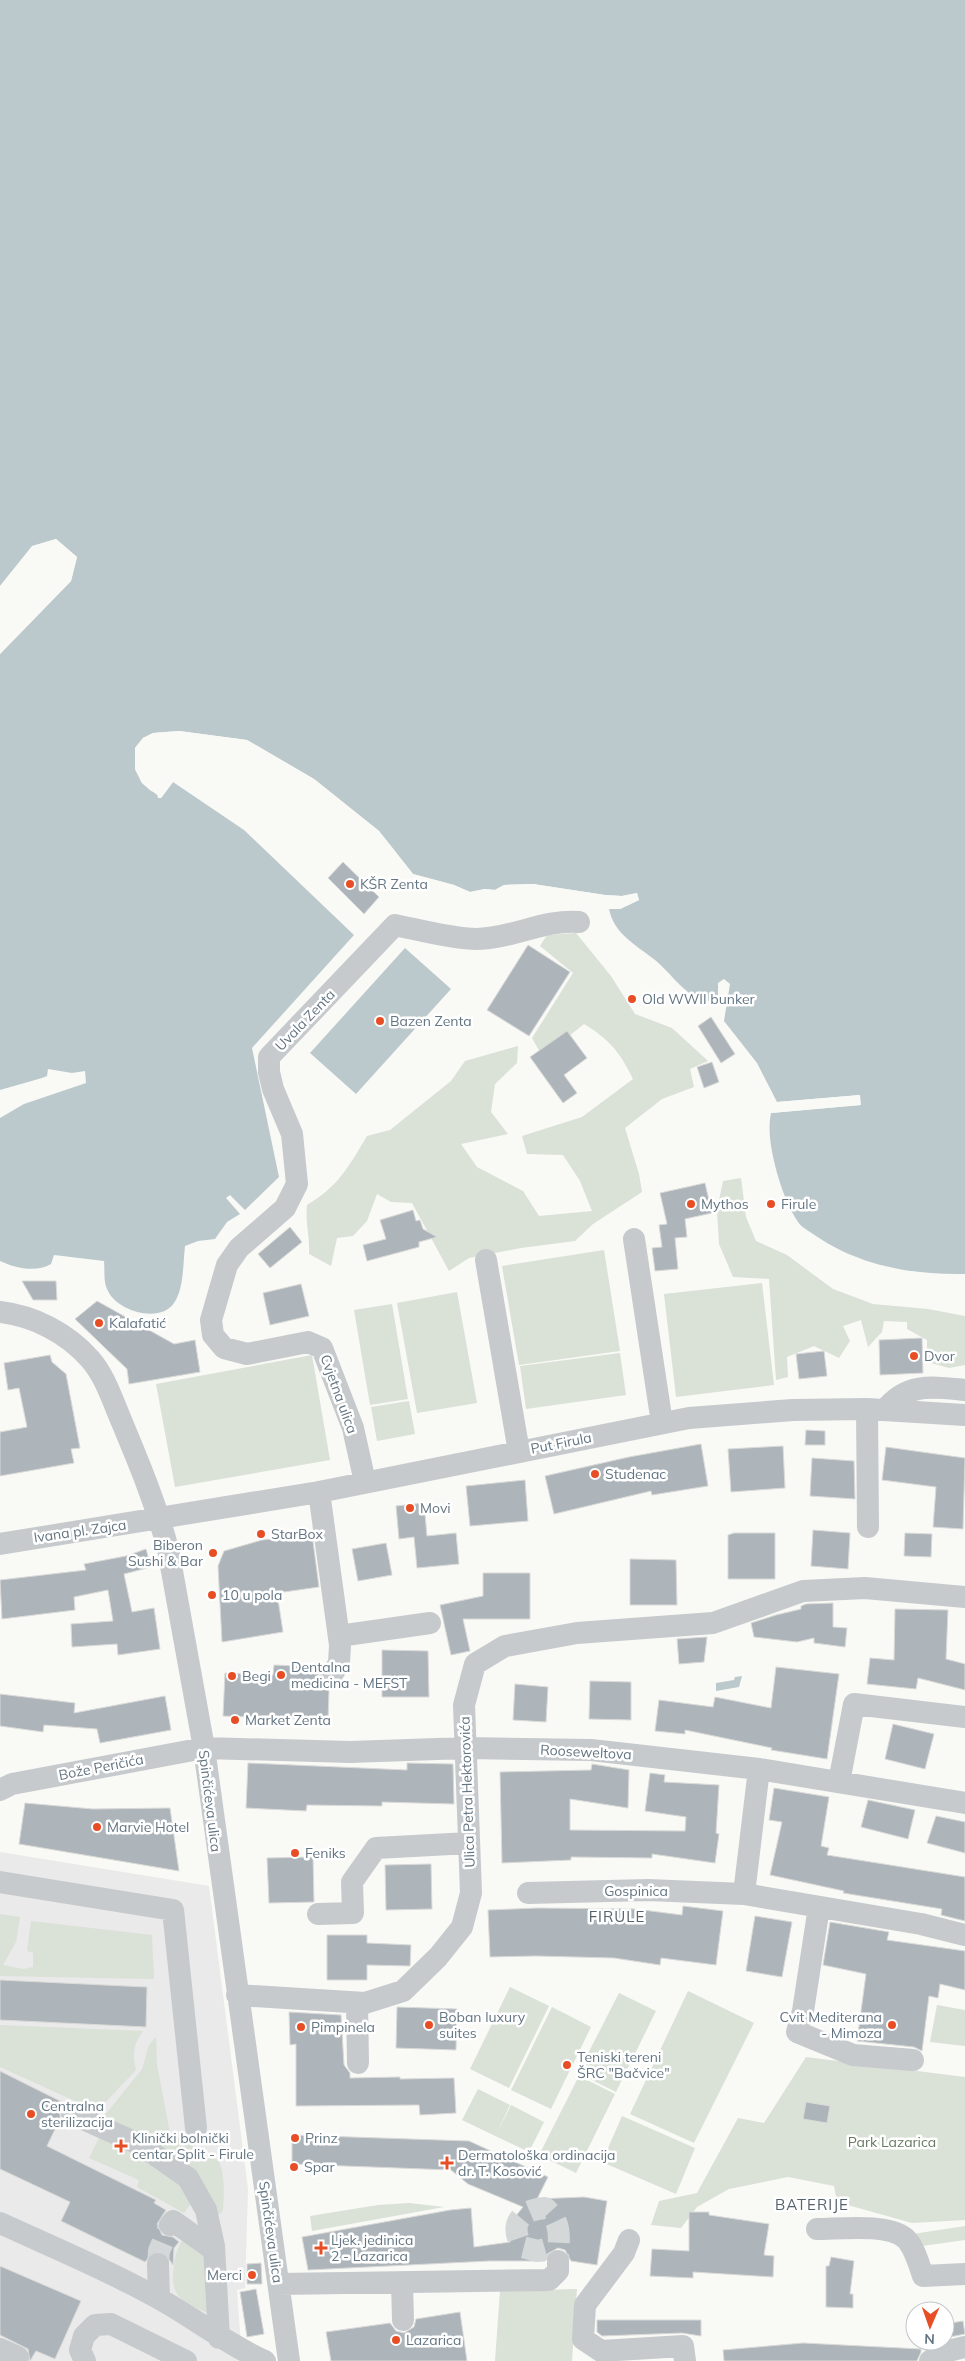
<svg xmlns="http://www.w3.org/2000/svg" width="965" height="2361" font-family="Mulish,sans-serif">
	<rect width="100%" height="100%" fill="#f9f9f6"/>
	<!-- built -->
	<path fill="#e9eae9" d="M 0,1852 L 209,1886 L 248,2189 L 245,2288 L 237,2290 L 242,2361 L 0,2361 Z"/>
	<!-- green -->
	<path fill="#dae1d7" d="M 576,933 L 611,976 L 635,1014 L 672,1028 L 708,1061 L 690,1069 L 694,1087 L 662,1099 L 625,1128 L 639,1174 L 642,1192 L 593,1224 L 575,1241 L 521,1248 L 469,1258 L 449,1271 L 412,1203 L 391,1202 L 377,1194 L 367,1221 L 353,1236 L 337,1238 L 331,1266 L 309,1254 C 310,1235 305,1224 307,1205 C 338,1187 349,1166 367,1136 L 390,1130 L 451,1081 L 465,1061 L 518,1046 L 517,1063 L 495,1084 L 491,1112 L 508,1134 L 461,1144 L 477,1167 L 523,1191 L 539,1216 L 592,1211 L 580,1181 L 563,1155 L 527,1154 L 522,1136 L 582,1117 L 633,1079 C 620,1052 609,1039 584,1024 L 569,1036 L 540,1052 L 532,1038 L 573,973 L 540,946 L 547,935 Z
		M 741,1178 L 746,1217 L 756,1241 L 787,1255 L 833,1289 L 873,1304 L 928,1309 L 965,1316 L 965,1365 L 949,1368 L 927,1362 L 927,1340 L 907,1329 L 907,1322 L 884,1321 L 882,1332 L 868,1347 L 861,1320 L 843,1326 L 850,1341 L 839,1358 L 814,1346 L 787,1357 L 788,1377 L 776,1380 L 769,1279 L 733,1277 L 719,1244 L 717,1210 L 723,1181 Z
		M 604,1250 L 620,1351 L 519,1365 L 502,1266 Z
		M 762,1283 L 774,1385 L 676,1397 L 664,1294 Z
		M 457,1292 L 477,1403 L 417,1413 L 397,1303 Z
		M 392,1304 L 408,1399 L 370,1405 L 354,1310 Z
		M 620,1353 L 626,1395 L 526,1409 L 520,1366 Z
		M 312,1355 L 330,1460 L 175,1487 L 156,1384 Z
		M 409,1401 L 415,1434 L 377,1441 L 371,1407 Z
		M 0,1914 L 20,1917 L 16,1942 L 3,1965 L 23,1969 L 33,1967 L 33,1953 L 27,1951 L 31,1921 L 152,1935 L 154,1979 L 0,1976 Z
		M 510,1987 L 549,2006 L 509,2088 L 470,2069 Z
		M 688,1991 L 754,2023 L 694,2143 L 630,2114 Z
		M 619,1993 L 656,2011 L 616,2092 L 578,2073 Z
		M 937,2005 L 965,2010 L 965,2046 L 930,2042 Z
		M 552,2007 L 591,2027 L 551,2109 L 511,2090 Z
		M 0,2025 L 143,2031 C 133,2045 132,2054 136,2070 L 97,2111 L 0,2067 Z
		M 156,2037 L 157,2065 L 170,2133 L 219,2161 C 225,2176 224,2194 223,2210 L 219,2215 L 204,2189 L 101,2120 L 142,2069 L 149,2045 Z
		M 806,2057 L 965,2077 L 965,2220 L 912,2223 L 837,2202 L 834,2186 L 788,2177 L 729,2189 L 697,2207 L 681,2228 L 651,2225 L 659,2201 L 697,2193 L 738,2118 L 764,2123 Z
		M 579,2076 L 615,2094 L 576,2173 L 539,2155 Z
		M 478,2089 L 510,2105 L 496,2135 L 511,2105 L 544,2122 L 529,2152 L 462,2120 Z
		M 622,2116 L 695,2148 L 676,2194 L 602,2162 Z
		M 101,2134 L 176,2177 L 192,2202 L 184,2213 L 137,2187 L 139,2180 L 89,2158 Z
		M 409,2203 L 444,2207 L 312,2231 L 310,2216 L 378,2205 Z
		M 965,2226 L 965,2240 L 915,2247 L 913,2234 Z
		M 185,2237 L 210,2254 L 210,2314 C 182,2302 169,2297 174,2265 C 176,2252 178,2246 185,2237 Z
		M 577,2289 L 572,2361 L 495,2361 L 500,2291 Z"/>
	<!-- water -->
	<path fill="#bcc9cc" d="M 0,0 L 965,0 L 965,1274 C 913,1275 860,1266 816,1236 C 811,1232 802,1228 798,1222 C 788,1207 782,1190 777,1173 C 772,1154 767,1132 771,1113 L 860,1105 L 860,1095 L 777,1102 L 757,1063 L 724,1021 L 730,984 L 724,979 L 718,983 L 718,1001 C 688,1004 675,976 655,960 C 636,945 614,934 609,909 L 620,909 L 639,900 L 637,893 L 622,896 L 605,895 L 533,884 L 504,885 L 495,890 L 485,889 L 470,892 L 454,885 L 413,874 L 379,831 L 314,779 L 247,740 L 179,731 L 153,733 L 143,738 L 135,748 L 135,769 L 142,783 L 161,798 L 173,782 L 244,830 L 354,935 L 252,1048 L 279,1177 L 245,1210 L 230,1195 L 226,1198 L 240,1214 L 227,1222 L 215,1239 L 198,1241 L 185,1246 C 183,1263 184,1289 174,1303 C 160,1324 117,1311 108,1291 C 103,1282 105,1271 104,1261 L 54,1255 L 51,1264 C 36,1273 15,1268 0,1261 L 0,1118 L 24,1104 L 86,1083 L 85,1071 L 72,1073 L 48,1069 L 47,1076 L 42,1078 L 0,1090 L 0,654 L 71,581 L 77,557 L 56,539 L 33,546 L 0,586 Z
		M 405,948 L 451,989 L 356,1094 L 310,1053 Z
		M 742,1676 L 739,1687 L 716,1691 L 716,1683 L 734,1680 L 735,1677 Z"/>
	<!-- pier -->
	<path fill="#f9f9f6" d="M 56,539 L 77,557 L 71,581 L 0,654 L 0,650 L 69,579 L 74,558 L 55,542 L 34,548 L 4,587 L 0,588 L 0,586 L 32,546 Z
		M 179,731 L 247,740 L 314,779 L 379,831 L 413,874 L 454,885 L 470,892 L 485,889 L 495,890 L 504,885 L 533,884 L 605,895 L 622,896 L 637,893 L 639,900 L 620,909 L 609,909 L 607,908 L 632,903 L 636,899 L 635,896 L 622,899 L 605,898 L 533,886 L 505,888 L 495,893 L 485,891 L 469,894 L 453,887 L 412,877 L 377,833 L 312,781 L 247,742 L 179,733 L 154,735 L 145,740 L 138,749 L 137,769 L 144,781 L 152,789 L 159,791 L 160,795 L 171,781 L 173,782 L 161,798 L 158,798 L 157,793 L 151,791 L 142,783 L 135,769 L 135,748 L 143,738 L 153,733 Z
		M 860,1095 L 861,1105 L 771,1113 L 772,1111 L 858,1102 L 857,1097 L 776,1104 L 777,1102 Z"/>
	<!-- building -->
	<path fill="#adb5bb" stroke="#dadad8" d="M 343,862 L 379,897 L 364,914 L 328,878 Z
		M 528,945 L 570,972 L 529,1036 L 487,1010 Z
		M 711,1017 L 735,1054 L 721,1063 L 698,1026 Z
		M 567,1031 L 587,1058 L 564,1075 L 577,1093 L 563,1103 L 530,1057 Z
		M 712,1062 L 719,1082 L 704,1088 L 697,1067 Z
		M 705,1183 L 712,1213 L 685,1219 L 687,1237 L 675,1238 L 678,1269 L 655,1271 L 652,1248 L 662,1247 L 659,1225 L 667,1224 L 660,1193 Z
		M 413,1210 L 416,1221 L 420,1220 L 423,1229 L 437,1237 L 419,1242 L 419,1247 L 367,1261 L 363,1245 L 386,1239 L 380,1220 Z
		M 290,1227 L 302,1242 L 270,1268 L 258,1254 Z
		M 22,1281 L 56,1281 L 57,1300 L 33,1300 Z
		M 301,1284 L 309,1316 L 270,1325 L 263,1293 Z
		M 97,1301 L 174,1344 L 195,1340 L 200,1372 L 129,1384 L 127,1369 L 75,1319 Z
		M 922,1338 L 923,1373 L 880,1375 L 879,1340 Z
		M 824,1351 L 827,1376 L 799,1379 L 796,1354 Z
		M 50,1355 L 52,1362 L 66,1374 L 80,1448 L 71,1449 L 74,1463 L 0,1476 L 0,1432 L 27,1427 L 19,1388 L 8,1390 L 4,1363 Z
		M 806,1430 L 825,1431 L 825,1445 L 805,1445 Z
		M 701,1444 L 708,1486 L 652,1495 L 651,1491 L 554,1514 L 545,1476 L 629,1457 Z
		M 783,1446 L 785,1488 L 731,1492 L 728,1449 Z
		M 886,1447 L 965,1458 L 963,1529 L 933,1527 L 936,1487 L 882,1480 Z
		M 812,1458 L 854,1461 L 855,1499 L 810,1496 Z
		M 525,1480 L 528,1521 L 470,1526 L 466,1486 Z
		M 424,1503 L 427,1536 L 456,1533 L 459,1564 L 417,1568 L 414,1537 L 399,1539 L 396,1506 Z
		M 813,1530 L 850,1533 L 848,1569 L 811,1566 Z
		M 734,1533 L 775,1533 L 775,1579 L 728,1579 L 728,1535 Z
		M 905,1533 L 932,1534 L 931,1557 L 904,1556 Z
		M 312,1534 L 319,1587 L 277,1593 L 283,1632 L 222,1642 L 218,1566 L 224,1551 L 262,1540 Z
		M 386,1543 L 392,1575 L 358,1581 L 352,1549 Z
		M 146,1549 L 151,1567 L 124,1574 L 132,1612 L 154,1608 L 160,1649 L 118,1655 L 117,1644 L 72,1647 L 71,1624 L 113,1621 L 108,1590 L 74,1597 L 75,1610 L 2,1619 L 0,1580 L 86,1570 L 84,1564 L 126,1556 Z
		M 630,1559 L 676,1560 L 677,1605 L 630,1605 Z
		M 483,1573 L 530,1573 L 530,1619 L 463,1619 L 470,1651 L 451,1655 L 440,1605 L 483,1596 Z
		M 833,1603 L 833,1627 L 847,1628 L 845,1647 L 814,1643 L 814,1638 L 797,1642 L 754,1637 L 751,1623 L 776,1615 L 801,1609 L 801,1606 L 806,1604 Z
		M 895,1609 L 948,1610 L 946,1659 L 965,1664 L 965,1690 L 918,1678 L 916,1689 L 867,1684 L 870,1658 L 894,1660 Z
		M 707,1637 L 704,1662 L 679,1664 L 677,1639 Z
		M 382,1650 L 428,1651 L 429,1697 L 382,1697 Z
		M 274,1665 L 321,1667 L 317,1678 L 319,1685 L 329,1691 L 328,1720 L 223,1716 L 225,1673 L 273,1675 Z
		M 776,1667 L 839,1674 L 827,1759 L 771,1750 L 772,1748 L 685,1730 L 685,1734 L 655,1731 L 659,1700 L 713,1707 L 715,1697 L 771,1708 Z
		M 590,1681 L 631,1682 L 631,1720 L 589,1719 Z
		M 515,1684 L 548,1687 L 546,1722 L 513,1720 Z
		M 0,1694 L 75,1703 L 74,1713 L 165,1696 L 171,1730 L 100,1743 L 97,1729 L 44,1725 L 43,1732 L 0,1726 Z
		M 893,1724 L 934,1734 L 925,1769 L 885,1759 Z
		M 248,1763 L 407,1770 L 407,1763 L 453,1764 L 454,1804 L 382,1802 L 382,1806 L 307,1805 L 306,1811 L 246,1808 Z
		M 592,1764 L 629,1770 L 628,1808 L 570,1799 L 570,1830 L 685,1831 L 686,1817 L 645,1811 L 650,1773 L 665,1775 L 664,1782 L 719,1785 L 716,1833 L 719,1834 L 715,1863 L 652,1854 L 652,1858 L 571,1857 L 571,1860 L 502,1863 L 500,1772 L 591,1770 Z
		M 774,1788 L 829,1797 L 821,1846 L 829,1848 L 827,1855 L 965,1877 L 965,1921 L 941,1915 L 942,1909 L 843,1893 L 844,1891 L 770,1875 L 782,1822 L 769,1820 Z
		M 868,1800 L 915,1810 L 908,1839 L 861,1827 Z
		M 25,1803 L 93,1809 L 170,1808 L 179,1871 L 19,1844 Z
		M 936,1816 L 965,1822 L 965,1853 L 927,1843 Z
		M 313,1857 L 314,1902 L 269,1903 L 267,1858 Z
		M 431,1864 L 432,1909 L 386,1910 L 385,1865 Z
		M 683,1906 L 723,1911 L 716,1965 L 661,1958 L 660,1965 L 614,1958 L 536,1956 L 490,1957 L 488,1910 L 537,1908 L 635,1909 L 682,1915 Z
		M 755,1916 L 792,1922 L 782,1977 L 746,1971 Z
		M 830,1922 L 889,1932 L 887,1940 L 965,1951 L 965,1990 L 940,1984 L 938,1998 L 929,1996 L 922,2051 L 914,2047 L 857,2041 L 866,1974 L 823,1965 Z
		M 327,1935 L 367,1935 L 367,1943 L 411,1945 L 410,1966 L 367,1965 L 367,1980 L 327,1980 Z
		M 0,1980 L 147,1987 L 146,2027 L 0,2020 Z
		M 397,2007 L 457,2009 L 456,2050 L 396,2048 Z
		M 289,2012 L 341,2015 L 344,2065 L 350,2073 L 350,2078 L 400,2077 L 400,2079 L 454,2078 L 456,2113 L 420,2115 L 419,2105 L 296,2106 L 296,2044 L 290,2045 Z
		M 0,2071 L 64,2103 L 60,2109 L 60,2119 L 47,2146 L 156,2200 L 154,2203 L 166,2210 L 157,2224 L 162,2235 L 173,2237 L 179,2242 L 174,2248 L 173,2265 L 164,2252 L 152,2253 L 145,2262 L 61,2221 L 70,2202 L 0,2169 Z
		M 806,2102 L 830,2106 L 827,2123 L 803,2119 Z
		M 292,2135 L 469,2141 L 548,2177 L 537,2199 L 584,2197 L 607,2201 L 597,2265 L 571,2261 L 565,2250 L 558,2248 L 547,2254 L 545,2261 L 489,2261 L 308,2270 L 302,2237 L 450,2210 L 471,2208 L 474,2247 L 510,2242 L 511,2222 L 523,2207 L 468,2184 L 451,2170 L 292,2164 Z
		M 689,2212 L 709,2212 L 709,2215 L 769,2224 L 764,2255 L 774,2256 L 773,2277 L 693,2272 L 693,2278 L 650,2276 L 652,2249 L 689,2251 Z
		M 831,2257 L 854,2261 L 850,2294 L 853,2294 L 853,2308 L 826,2307 L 826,2266 L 829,2266 Z
		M 261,2263 L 262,2284 L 247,2284 L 247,2264 Z
		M 0,2266 L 81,2301 L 55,2359 L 36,2351 L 30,2361 L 28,2349 L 0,2335 Z
		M 256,2289 L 264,2334 L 247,2337 L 240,2292 Z
		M 460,2312 L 467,2361 L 331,2361 L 326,2332 L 390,2323 L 396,2331 L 404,2333 L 414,2327 L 416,2319 Z
		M 597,2320 L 701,2320 L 701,2336 L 682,2333 L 602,2336 L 597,2332 Z
		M 963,2321 L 965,2334 L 945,2338 L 945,2324 Z
		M 803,2343 L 921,2349 L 921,2352 L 917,2361 L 724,2361 L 723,2350 Z"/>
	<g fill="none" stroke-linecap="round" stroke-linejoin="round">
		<!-- minor-tunnel -->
		<path stroke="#d4d8d9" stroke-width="22" stroke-dasharray="22 11" stroke-linecap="butt" d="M 545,2249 L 538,2251 L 522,2247 C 509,2224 520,2210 545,2208 C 564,2224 558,2239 558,2261
			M 158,2264 L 159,2251 L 170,2225"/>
		<!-- minor -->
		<path stroke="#c6cacd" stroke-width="22" d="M 634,1239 L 662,1423
			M 486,1260 L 519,1452
			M 0,1312 C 34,1316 67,1333 90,1359 C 105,1376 112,1399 121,1420 C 139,1463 156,1504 168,1549 L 204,1748 L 289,2361
			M 867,1409 L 868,1527
			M 885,1410 C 907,1382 933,1387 965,1390
			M 365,1482 L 353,1428 L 322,1348 L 308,1342 L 247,1354 L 224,1348 L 213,1335 L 211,1320 L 227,1265 L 239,1248 L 285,1208 L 297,1184 L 292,1134 L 273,1089 L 269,1072 L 269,1057 L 395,925 C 419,930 453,939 476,939 C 511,939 544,919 579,922
			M 319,1492 L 340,1645 L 339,1663 L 330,1678
			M 0,1544 L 319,1492 L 689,1418 L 793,1410 L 867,1409 L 965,1415
			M 339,1636 L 430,1623
			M 839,1782 L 854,1704 L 965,1717
			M 0,1790 L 12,1784 L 204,1748 L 350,1752 L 466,1748 L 591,1750 L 759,1769 L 965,1803
			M 0,1882 L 173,1910 L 196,2128
			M 528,1893 L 648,1890 L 744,1894 L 921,1924 L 965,1935
			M 744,1894 L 759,1769
			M 819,1907 L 803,2011 L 797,2032 L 853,2055 L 913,2060
			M 318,1914 L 353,1913 L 352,1882 L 376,1848 L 469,1843
			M 237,1995 L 365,2003 L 403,1991 L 438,1957 L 462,1927 L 471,1893 L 464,1705 L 475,1664 L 505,1646 L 577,1633 L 713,1623 L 803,1591 L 865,1588 L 965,1597
			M 357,2003 L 358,2063
			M 72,2114 L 141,2145 L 188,2178 L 206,2210 L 214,2246 L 219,2338
			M 0,2223 C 52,2247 106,2269 156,2297 C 193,2317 226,2344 265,2361
			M 170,2225 L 173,2221 L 214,2250
			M 817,2229 C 840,2229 887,2223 905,2238 C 914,2246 919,2264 923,2276 L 965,2274
			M 629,2240 L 624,2253 L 585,2305 L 583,2339 L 601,2351 L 683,2346 L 685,2361
			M 158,2264 L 159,2298
			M 402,2283 L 403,2320
			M 279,2284 L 549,2280 L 558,2271 L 558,2261
			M 0,2349 L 18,2357
			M 85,2361 L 80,2350 L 84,2336 L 95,2325 L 111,2324 L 186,2361
			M 930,2361 L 940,2353 L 965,2347"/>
	</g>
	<!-- markers -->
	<g fill="#e84e26" stroke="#fff" stroke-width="2">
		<circle cx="350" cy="884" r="5"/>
		<circle cx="632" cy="999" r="5"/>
		<circle cx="380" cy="1021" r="5"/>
		<circle cx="691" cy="1204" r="5"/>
		<circle cx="771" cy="1204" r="5"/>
		<circle cx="99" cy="1323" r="5"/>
		<circle cx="914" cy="1356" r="5"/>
		<circle cx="595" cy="1474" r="5"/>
		<circle cx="410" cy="1508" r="5"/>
		<circle cx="261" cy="1534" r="5"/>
		<circle cx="213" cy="1553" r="5"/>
		<circle cx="212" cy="1595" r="5"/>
		<circle cx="281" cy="1675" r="5"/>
		<circle cx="232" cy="1676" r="5"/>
		<circle cx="235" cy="1720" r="5"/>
		<circle cx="97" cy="1827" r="5"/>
		<circle cx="295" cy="1853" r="5"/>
		<circle cx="429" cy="2025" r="5"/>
		<circle cx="892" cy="2025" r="5"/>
		<circle cx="301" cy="2027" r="5"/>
		<circle cx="567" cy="2065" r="5"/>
		<circle cx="31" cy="2114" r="5"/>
		<circle cx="295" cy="2138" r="5"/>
		<path d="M118.5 2138.5h5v5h5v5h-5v5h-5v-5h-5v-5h5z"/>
		<path d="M444.5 2155.5h5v5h5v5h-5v5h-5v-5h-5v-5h5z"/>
		<circle cx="294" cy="2167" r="5"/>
		<path d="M318.5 2240.5h5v5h5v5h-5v5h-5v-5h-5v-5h5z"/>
		<circle cx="252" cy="2275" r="5"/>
		<circle cx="396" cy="2340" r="5"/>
	</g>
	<g text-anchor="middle" stroke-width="5" stroke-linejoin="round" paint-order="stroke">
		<!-- poi labels -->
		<g font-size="14" fill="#637582" stroke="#fff" text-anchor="start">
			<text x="360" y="889">KŠR Zenta</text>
			<text x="642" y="1004">Old WWII bunker</text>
			<text x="390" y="1026">Bazen Zenta</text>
			<text x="701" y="1209">Mythos</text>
			<text x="781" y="1209">Firule</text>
			<text x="109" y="1328">Kalafatić</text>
			<text x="924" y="1361">Dvor</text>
			<text x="605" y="1479">Studenac</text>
			<text x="420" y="1513">Movi</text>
			<text x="271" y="1539">StarBox</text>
			<text x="203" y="1550" text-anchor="end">Biberon<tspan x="203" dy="16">Sushi &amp; Bar</tspan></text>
			<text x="222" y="1600">10 u pola</text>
			<text x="291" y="1672">Dentalna<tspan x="291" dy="16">medicina - MEFST</tspan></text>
			<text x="242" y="1681">Begi</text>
			<text x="245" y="1725">Market Zenta</text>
			<text x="107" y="1832">Marvie Hotel</text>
			<text x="305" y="1858">Feniks</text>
			<text x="439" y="2022">Boban luxury<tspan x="439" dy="16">suites</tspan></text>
			<text x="882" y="2022" text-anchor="end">Cvit Mediterana<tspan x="882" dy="16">- Mimoza</tspan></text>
			<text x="311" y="2032">Pimpinela</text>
			<text x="577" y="2062">Teniski tereni<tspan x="577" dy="16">ŠRC "Bačvice"</tspan></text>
			<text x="41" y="2111">Centralna<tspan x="41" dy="16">sterilizacija</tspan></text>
			<text x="132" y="2143">Klinički bolnički<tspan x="132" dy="16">centar Split - Firule</tspan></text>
			<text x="305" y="2143">Prinz</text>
			<text x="458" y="2160">Dermatološka ordinacija<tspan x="458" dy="16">dr. T. Kosović</tspan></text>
			<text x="304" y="2172">Spar</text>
			<text x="331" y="2245">Ljek. jedinica<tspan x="331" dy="16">2 - Lazarica</tspan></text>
			<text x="242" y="2280" text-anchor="end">Merci</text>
			<text x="406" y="2345">Lazarica</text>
		</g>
		<!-- street labels -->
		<g font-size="14" fill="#637582" stroke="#fff">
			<text transform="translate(305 1020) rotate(-46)" y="5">Uvala Zenta</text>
			<text transform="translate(339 1394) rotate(70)" y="5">Cvjetna ulica</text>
			<text transform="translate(561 1443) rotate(-11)" y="5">Put Firula</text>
			<text transform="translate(80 1531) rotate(-8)" y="5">Ivana pl. Zajca</text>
			<text transform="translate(586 1752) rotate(3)" y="5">Rooseweltova</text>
			<text transform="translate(101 1767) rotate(-11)" y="5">Bože Peričića</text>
			<text transform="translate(467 1792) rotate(-92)" y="5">Ulica Petra Hektorovića</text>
			<text transform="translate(210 1801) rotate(83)" y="5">Spinčićeva ulica</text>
			<text x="636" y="1896">Gospinica</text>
			<text transform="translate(271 2232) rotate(82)" y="5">Spinčićeva ulica</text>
		</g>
		<!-- park labels -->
		<g font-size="14" fill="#667a62" stroke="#fff">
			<text x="892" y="2147">Park Lazarica</text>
		</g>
		<!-- neighbourhood labels -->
		<g font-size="15" letter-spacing="1" fill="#55636d" stroke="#fff">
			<text x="617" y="1922">FIRULE</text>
			<text x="812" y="2210">BATERIJE</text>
		</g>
	</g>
	<!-- north arrow -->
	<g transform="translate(930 2326) rotate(182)"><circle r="24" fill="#ffffff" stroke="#c1c8cd"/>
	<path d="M0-4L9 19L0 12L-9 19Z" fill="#e84e26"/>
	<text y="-8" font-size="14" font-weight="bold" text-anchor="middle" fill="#637582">N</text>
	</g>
</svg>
